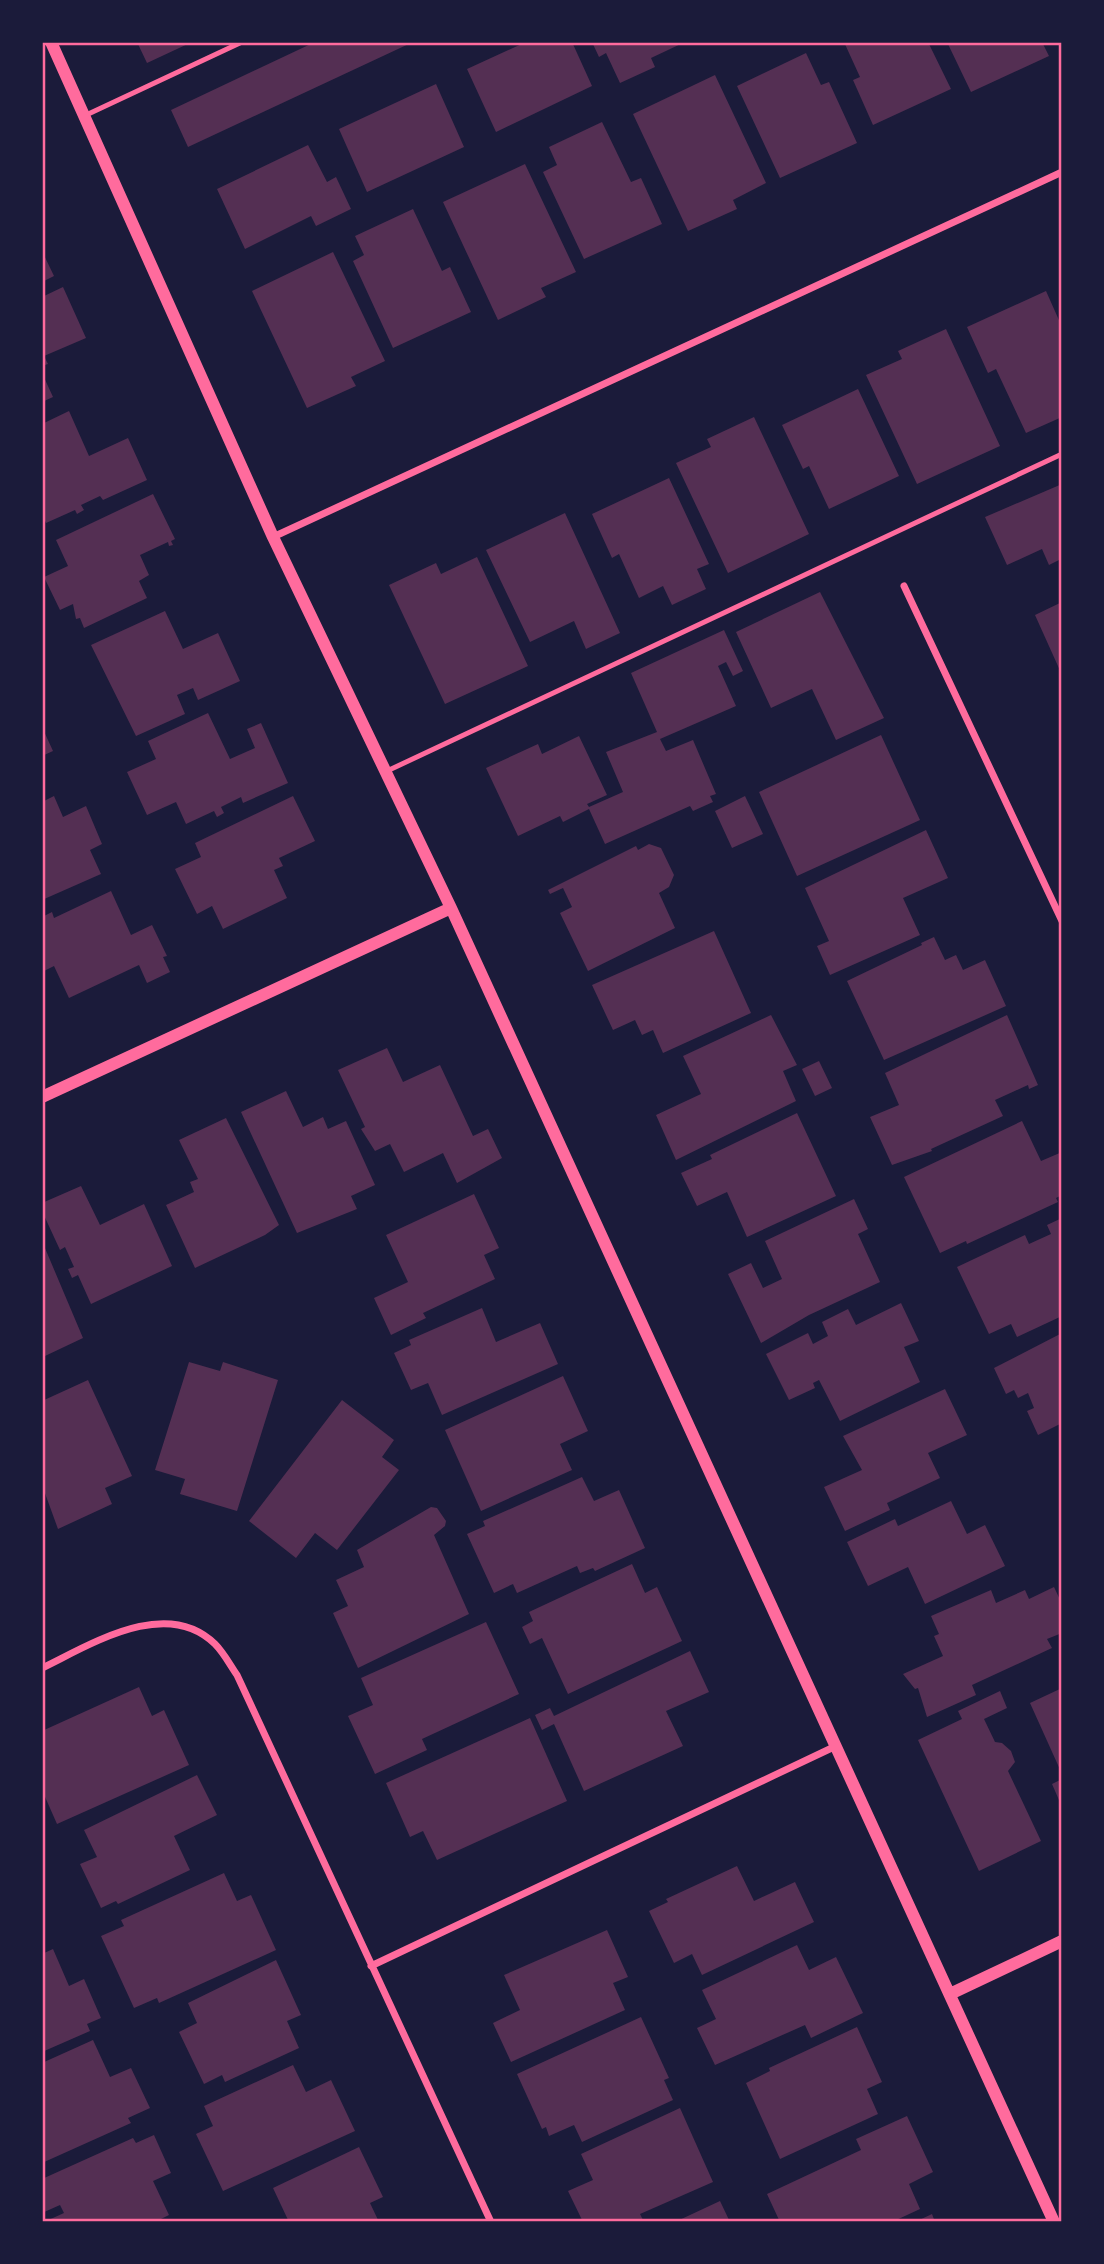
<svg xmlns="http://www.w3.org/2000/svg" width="1104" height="2264" font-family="Manrope,sans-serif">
	<rect width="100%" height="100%" fill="#1b1b3a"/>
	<!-- building -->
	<path fill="#542f53" d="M 137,42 L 192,42 L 147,63 Z
		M 315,42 L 413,42 L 188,147 L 171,110 Z
		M 526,42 L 572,42 L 592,86 L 496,132 L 467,69 Z
		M 592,42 L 685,42 L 651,58 L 655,67 L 620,83 L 606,53 L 599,57 Z
		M 844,42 L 928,42 L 951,89 L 873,125 L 853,80 L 860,77 Z
		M 947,42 L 1042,42 L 1049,56 L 971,92 Z
		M 806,53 L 821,85 L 829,82 L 857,143 L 780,178 L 737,86 Z
		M 715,75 L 766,183 L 733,200 L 737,209 L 688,231 L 633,114 Z
		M 436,84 L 464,147 L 367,192 L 339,129 Z
		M 602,122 L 631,182 L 641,178 L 662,224 L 584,259 L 543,172 L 557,165 L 549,147 Z
		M 308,145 L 327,182 L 336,177 L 351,209 L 316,226 L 311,216 L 245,249 L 217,189 Z
		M 525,164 L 576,272 L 541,288 L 546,297 L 498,320 L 443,202 Z
		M 413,209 L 442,271 L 450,267 L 471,312 L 393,348 L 353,261 L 364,255 L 355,236 Z
		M 42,251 L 54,276 L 42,282 Z
		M 333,252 L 385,361 L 351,377 L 356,386 L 307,408 L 252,291 Z
		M 63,287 L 86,338 L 44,356 L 48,364 L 42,366 L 42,297 Z
		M 1046,291 L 1062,327 L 1062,417 L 1026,433 L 996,369 L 988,373 L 967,327 Z
		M 946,329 L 1000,446 L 917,484 L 866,375 L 902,359 L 898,351 Z
		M 42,373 L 53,397 L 42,402 Z
		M 858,389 L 899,476 L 829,509 L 809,466 L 803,469 L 782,425 Z
		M 69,411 L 89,456 L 128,438 L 147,480 L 103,500 L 100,496 L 81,505 L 84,510 L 77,514 L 75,510 L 46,523 L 42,515 L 42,424 Z
		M 754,417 L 809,534 L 728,573 L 676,463 L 711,447 L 707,439 Z
		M 669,478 L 709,564 L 697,569 L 706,589 L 672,605 L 663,586 L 639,598 L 619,554 L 612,558 L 592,514 Z
		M 1062,484 L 1062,566 L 1059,560 L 1049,565 L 1042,549 L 1007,565 L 985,517 Z
		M 153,494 L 175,539 L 171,541 L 173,545 L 169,546 L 168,542 L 140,555 L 149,575 L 139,581 L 147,598 L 84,628 L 80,618 L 76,619 L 73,604 L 60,610 L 44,577 L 68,566 L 56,540 Z
		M 565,513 L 620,633 L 586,649 L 574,621 L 530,642 L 486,550 Z
		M 477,557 L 528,666 L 445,704 L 389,585 L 436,563 L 441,574 Z
		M 820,592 L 884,718 L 836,740 L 812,689 L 771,708 L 736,632 Z
		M 1062,602 L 1062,675 L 1035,615 Z
		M 165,611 L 183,649 L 218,633 L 240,681 L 198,700 L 193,688 L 177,695 L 185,714 L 136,736 L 91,645 Z
		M 724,630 L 743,671 L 733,676 L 726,662 L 718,666 L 736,706 L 660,739 L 666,751 L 693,740 L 716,794 L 710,796 L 713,802 L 693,811 L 690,806 L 605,844 L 589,809 L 563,822 L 560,816 L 518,836 L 486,768 L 538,744 L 542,754 L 579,736 L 607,795 L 587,804 L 589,807 L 623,792 L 606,752 L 657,732 L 631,673 Z
		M 208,713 L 230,759 L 255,748 L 247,729 L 261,723 L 288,783 L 243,803 L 241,797 L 221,807 L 224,813 L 217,817 L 214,811 L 186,824 L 176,802 L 147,815 L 127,772 L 156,759 L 148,741 Z
		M 42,727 L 53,751 L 42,756 Z
		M 881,735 L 920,820 L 797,876 L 759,792 Z
		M 54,796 L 63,817 L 86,806 L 102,844 L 90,850 L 101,874 L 42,900 L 42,802 Z
		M 293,796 L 315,841 L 279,858 L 283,866 L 274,870 L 287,898 L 223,929 L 212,906 L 197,914 L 175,869 L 201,857 L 195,843 Z
		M 745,796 L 763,834 L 732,848 L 715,811 Z
		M 926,830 L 948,878 L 903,898 L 920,935 L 830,975 L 817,946 L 829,941 L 805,888 Z
		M 649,844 L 661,848 L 674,875 L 669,887 L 659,893 L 675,928 L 588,971 L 560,913 L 572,907 L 563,888 L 550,894 L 548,890 L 636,846 L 638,850 Z
		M 111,891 L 131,935 L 152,925 L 167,956 L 163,957 L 170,972 L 147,983 L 139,965 L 69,998 L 54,966 L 42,972 L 42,917 L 52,912 L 54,918 Z
		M 714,931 L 751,1013 L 663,1053 L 653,1030 L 642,1035 L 635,1020 L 613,1030 L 592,985 Z
		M 934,937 L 945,960 L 956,955 L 963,970 L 985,960 L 1006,1006 L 884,1060 L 847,981 L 922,945 L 921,943 Z
		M 771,1015 L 797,1065 L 783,1071 L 796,1101 L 676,1160 L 656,1115 L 701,1094 L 683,1056 Z
		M 1007,1015 L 1038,1085 L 1029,1089 L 1028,1085 L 995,1100 L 1003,1116 L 931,1149 L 932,1151 L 892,1165 L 870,1117 L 899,1105 L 885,1073 Z
		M 387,1048 L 403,1082 L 440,1065 L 473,1136 L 488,1129 L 502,1158 L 457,1183 L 443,1153 L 404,1172 L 390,1144 L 375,1151 L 361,1129 L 365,1127 L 338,1070 Z
		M 819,1061 L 832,1088 L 815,1096 L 802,1069 Z
		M 286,1091 L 303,1127 L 323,1117 L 328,1129 L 346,1121 L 375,1185 L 351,1196 L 357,1209 L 297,1233 L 241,1112 Z
		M 797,1113 L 836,1196 L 747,1237 L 727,1192 L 697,1206 L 681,1173 L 712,1159 L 710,1155 Z
		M 226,1118 L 279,1225 L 265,1235 L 195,1268 L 166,1205 L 194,1192 L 190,1182 L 198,1179 L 179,1140 Z
		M 1022,1121 L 1041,1161 L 1062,1152 L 1062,1195 L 1056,1198 L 1058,1202 L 967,1244 L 966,1241 L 940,1253 L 904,1177 Z
		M 81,1186 L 100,1225 L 144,1204 L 172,1266 L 91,1304 L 78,1275 L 72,1278 L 68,1269 L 74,1267 L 65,1247 L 60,1250 L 42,1211 L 42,1203 Z
		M 474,1194 L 499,1248 L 484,1255 L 495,1279 L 423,1313 L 426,1318 L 391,1335 L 374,1298 L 408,1282 L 386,1235 Z
		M 854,1199 L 868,1229 L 858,1234 L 880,1282 L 809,1315 L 761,1343 L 728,1274 L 751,1263 L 763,1288 L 782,1279 L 765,1241 Z
		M 1062,1218 L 1062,1316 L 1017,1337 L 1011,1324 L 989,1334 L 957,1267 L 1025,1235 L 1029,1244 L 1051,1234 L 1047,1225 Z
		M 42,1241 L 83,1338 L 45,1356 L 42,1348 Z
		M 901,1303 L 919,1341 L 904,1347 L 920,1382 L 840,1421 L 819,1380 L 813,1383 L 815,1388 L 789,1400 L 766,1354 L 808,1333 L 813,1344 L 828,1336 L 822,1322 L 848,1309 L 856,1325 Z
		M 482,1308 L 496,1342 L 540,1323 L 558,1364 L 442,1415 L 428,1383 L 411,1390 L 394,1353 L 411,1345 L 409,1340 Z
		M 1062,1333 L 1062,1423 L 1038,1435 L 1027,1411 L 1034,1408 L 1028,1393 L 1018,1398 L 1014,1390 L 1006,1394 L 994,1368 Z
		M 189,1362 L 220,1371 L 223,1362 L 278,1380 L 237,1511 L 180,1494 L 185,1479 L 155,1470 Z
		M 563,1376 L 588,1431 L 560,1444 L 572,1470 L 481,1511 L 445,1430 Z
		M 88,1380 L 132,1476 L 105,1488 L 112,1504 L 58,1529 L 42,1485 L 42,1401 Z
		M 945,1389 L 967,1435 L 928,1453 L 940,1478 L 887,1503 L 890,1510 L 845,1531 L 824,1487 L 862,1470 L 843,1436 Z
		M 342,1400 L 394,1440 L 382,1457 L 399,1470 L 337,1550 L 315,1533 L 296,1558 L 249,1521 Z
		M 582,1477 L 594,1501 L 619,1490 L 645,1548 L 595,1571 L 593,1568 L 580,1573 L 577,1566 L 517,1593 L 513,1584 L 494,1593 L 467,1534 L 485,1526 L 483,1521 Z
		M 951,1501 L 967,1534 L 985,1525 L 1005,1566 L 925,1604 L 908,1567 L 868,1586 L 847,1542 L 895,1519 L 898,1526 Z
		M 431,1507 L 437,1508 L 446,1521 L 445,1526 L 434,1535 L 469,1614 L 358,1668 L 333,1613 L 348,1606 L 336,1580 L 364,1567 L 357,1550 Z
		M 632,1564 L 645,1593 L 657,1587 L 682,1641 L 568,1694 L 542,1638 L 530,1644 L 522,1627 L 533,1621 L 529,1612 Z
		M 1054,1587 L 1062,1604 L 1062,1633 L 1047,1639 L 1052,1648 L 972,1685 L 976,1695 L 927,1717 L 918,1688 L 915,1689 L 903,1674 L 943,1656 L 934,1636 L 939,1634 L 931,1616 L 991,1590 L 996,1603 L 1025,1590 L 1029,1599 Z
		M 486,1622 L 519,1694 L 422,1739 L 427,1750 L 375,1774 L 348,1716 L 373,1705 L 361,1678 Z
		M 690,1651 L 709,1692 L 666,1711 L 683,1746 L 584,1791 L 554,1724 L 542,1730 L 535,1715 L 550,1708 L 554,1716 Z
		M 139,1687 L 152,1716 L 164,1710 L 189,1765 L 57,1824 L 42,1790 L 42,1731 Z
		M 1062,1688 L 1062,1774 L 1030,1703 Z
		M 1000,1691 L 1007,1708 L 984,1719 L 995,1742 L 1002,1743 L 1011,1751 L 1015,1762 L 1008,1771 L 1041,1841 L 979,1871 L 918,1740 L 962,1719 L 958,1711 Z
		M 530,1718 L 567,1801 L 437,1860 L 423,1831 L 410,1837 L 386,1783 Z
		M 197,1775 L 217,1815 L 174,1836 L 190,1870 L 118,1904 L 116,1901 L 101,1908 L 80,1864 L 97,1857 L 84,1830 Z
		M 1062,1779 L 1062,1807 L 1052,1784 Z
		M 737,1866 L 754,1901 L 795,1882 L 814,1922 L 702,1975 L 692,1954 L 674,1963 L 649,1911 L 668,1902 L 666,1899 Z
		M 224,1873 L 237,1901 L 251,1895 L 276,1950 L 159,2003 L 157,1998 L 134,2008 L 101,1936 L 124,1926 L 121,1920 Z
		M 607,1930 L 628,1977 L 613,1983 L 625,2010 L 511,2062 L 493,2023 L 520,2010 L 504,1975 Z
		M 797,1945 L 809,1970 L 836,1957 L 863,2013 L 811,2038 L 805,2025 L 715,2065 L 697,2028 L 716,2019 L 702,1990 Z
		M 53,1949 L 69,1986 L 84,1979 L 101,2018 L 87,2024 L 90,2031 L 42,2052 L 42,1954 Z
		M 276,1960 L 301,2015 L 287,2021 L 299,2048 L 225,2082 L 222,2075 L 204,2084 L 179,2032 L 197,2023 L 188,2003 Z
		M 641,2017 L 669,2078 L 664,2080 L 673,2100 L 582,2142 L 574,2125 L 549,2136 L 546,2127 L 542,2129 L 517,2074 Z
		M 857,2027 L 882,2082 L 867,2089 L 878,2114 L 780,2159 L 746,2083 L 770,2071 L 769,2068 Z
		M 93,2040 L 110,2077 L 131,2068 L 150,2108 L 128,2118 L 131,2123 L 42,2163 L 42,2063 Z
		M 293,2065 L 306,2092 L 331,2080 L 355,2131 L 223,2191 L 196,2134 L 213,2126 L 204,2106 Z
		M 680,2108 L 713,2182 L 640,2214 L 644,2222 L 583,2222 L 568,2191 L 593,2180 L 581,2154 Z
		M 907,2116 L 933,2172 L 909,2184 L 920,2209 L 892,2222 L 780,2222 L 767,2194 L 861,2150 L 856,2139 Z
		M 154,2135 L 171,2173 L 153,2181 L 169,2215 L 155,2222 L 44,2222 L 64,2213 L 60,2205 L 42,2213 L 42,2179 L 133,2138 L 136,2143 Z
		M 359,2147 L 383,2197 L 370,2203 L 379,2222 L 289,2222 L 273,2188 Z
		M 720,2201 L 730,2222 L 675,2222 Z
		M 932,2214 L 935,2222 L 915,2222 Z"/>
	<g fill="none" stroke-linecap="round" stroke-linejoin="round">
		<!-- service -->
		<path stroke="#ff6b9d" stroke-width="5" d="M 84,116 L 242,42
			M 387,771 L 1062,454"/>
		<!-- minor -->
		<path stroke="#ff6b9d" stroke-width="7" d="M 273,537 L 1062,172
			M 904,586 L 1062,921
			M 42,1668 C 90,1645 166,1596 215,1644 C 224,1653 230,1665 237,1675 L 491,2222
			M 371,1966 L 836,1746"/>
		<!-- tertiary -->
		<path stroke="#ff6b9d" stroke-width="12" d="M 51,42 L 273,537 L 451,908 L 1054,2222
			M 42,1097 L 451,908
			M 950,1994 L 1062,1941"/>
	</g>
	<!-- border -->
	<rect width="1104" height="2264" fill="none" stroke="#1b1b3a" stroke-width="88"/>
	<rect x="44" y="44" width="1016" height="2176" fill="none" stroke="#ff6b9d" stroke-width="2.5"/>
</svg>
